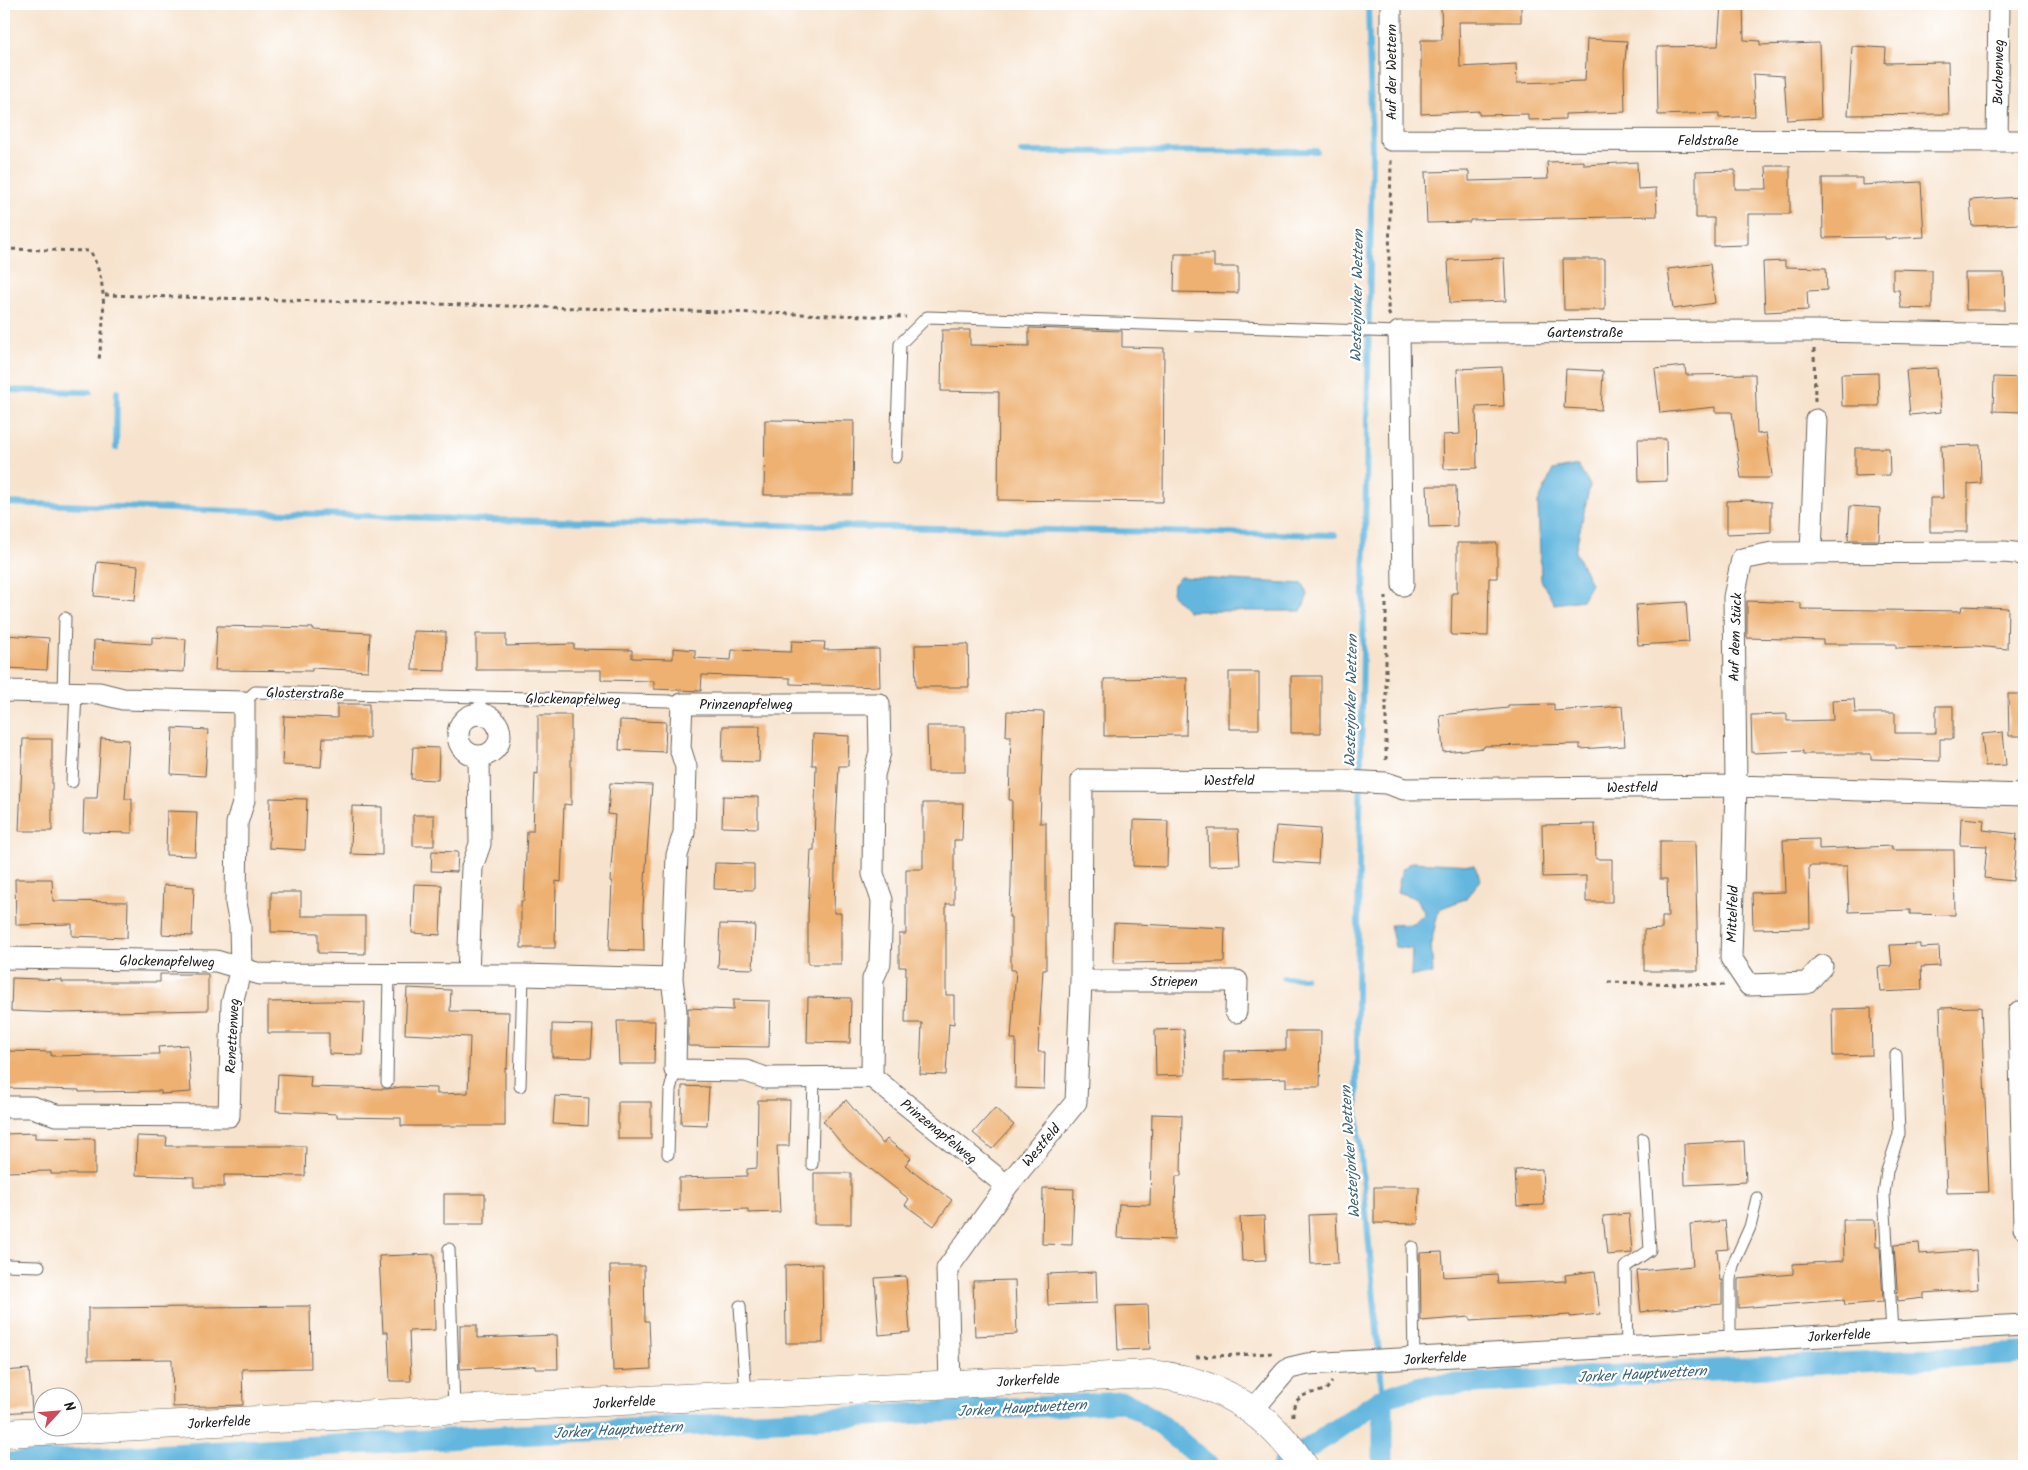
<svg xmlns="http://www.w3.org/2000/svg" width="2028" height="1470" font-family="Kalam,sans-serif">
	<rect width="100%" height="100%" fill="#fff"/>
	<filter id="ink" filterUnits="userSpaceOnUse"><feTurbulence type="fractalNoise" baseFrequency=".02" numOctaves="2"/><feDisplacementMap in="SourceGraphic" scale="10" xChannelSelector="R" yChannelSelector="G"/><feConvolveMatrix kernelMatrix="1 2 1 2 8 2 1 2 1" color-interpolation-filters="sRGB"/></filter>
	<filter id="wash" filterUnits="userSpaceOnUse"><feTurbulence type="fractalNoise" baseFrequency=".0096" numOctaves="4" result="noise"/><feDisplacementMap in="SourceGraphic" scale="20" xChannelSelector="R" yChannelSelector="G"/><feGaussianBlur stdDeviation="1.12" result="paint"/><feColorMatrix in="noise" values="0 0 0 0 0 0 0 0 0 0 0 0 0 0 0 0 0 1.4 0 .05"/><feComposite in="paint" operator="in"/></filter>
	<g filter="url(#wash)">
		<rect width="100%" height="100%" fill="#f7e3cd"/>
		<!-- water -->
		<path fill="#63b7df" stroke="#406a7e" d="M 1578,465 L 1590,485 L 1575,552 L 1591,584 L 1582,600 L 1554,604 L 1541,580 L 1538,503 L 1553,470 Z
			M 1180,577 L 1303,584 L 1308,595 L 1301,611 L 1188,611 L 1172,595 L 1173,584 Z
			M 1412,862 L 1474,865 L 1481,880 L 1465,899 L 1439,909 L 1431,943 L 1433,974 L 1411,976 L 1412,949 L 1395,947 L 1390,925 L 1414,924 L 1425,913 L 1416,898 L 1397,892 L 1402,869 Z"/>
		<g fill="none" stroke-linecap="round" stroke-linejoin="round">
			<!-- stream -->
			<path stroke="#63b7df" stroke-width="6" d="M 1368,4 L 1372,154 L 1357,979 L 1357,1113 L 1383,1398
				M 1021,152 L 1316,151
				M 4,390 L 90,392
				M 116,448 L 117,392
				M 4,503 L 487,520 L 1335,535
				M 1284,978 L 1305,978"/>
			<!-- canal -->
			<path stroke="#63b7df" stroke-width="21" d="M 1383,1398 L 1383,1466
				M 4,1463 L 1124,1402 C 1158,1418 1181,1444 1210,1466
				M 1282,1466 L 1383,1398 L 1421,1386 L 2024,1353"/>
		</g>
		<g id="blocks">
			<!-- building -->
			<path fill="#eeb172" d="M 1441,4 L 1521,4 L 1521,22 L 1459,22 L 1460,67 L 1516,64 L 1517,83 L 1585,81 L 1587,39 L 1627,41 L 1624,70 L 1625,112 L 1565,114 L 1565,119 L 1528,120 L 1528,114 L 1479,115 L 1479,111 L 1421,114 L 1421,40 L 1442,40 Z
				M 1721,4 L 1743,4 L 1744,40 L 1760,41 L 1760,45 L 1819,43 L 1821,118 L 1787,120 L 1784,76 L 1753,74 L 1755,116 L 1719,118 L 1719,113 L 1658,115 L 1657,47 L 1718,46 Z
				M 1852,46 L 1886,48 L 1885,63 L 1948,62 L 1949,114 L 1848,115 Z
				M 1584,161 L 1584,165 L 1637,162 L 1638,189 L 1656,188 L 1657,216 L 1470,220 L 1470,222 L 1427,223 L 1425,172 L 1469,171 L 1469,181 L 1548,179 L 1547,162 Z
				M 1766,166 L 1790,166 L 1790,214 L 1748,214 L 1748,245 L 1714,246 L 1714,218 L 1696,218 L 1696,171 L 1735,170 L 1735,189 L 1767,189 Z
				M 1822,178 L 1862,178 L 1862,185 L 1921,182 L 1924,237 L 1885,239 L 1885,237 L 1823,238 Z
				M 2020,197 L 2021,224 L 1972,226 L 1970,200 Z
				M 1175,254 L 1214,254 L 1214,267 L 1238,267 L 1238,293 L 1174,292 Z
				M 1504,258 L 1506,301 L 1450,303 L 1448,260 Z
				M 1563,259 L 1605,259 L 1605,310 L 1564,310 Z
				M 1785,261 L 1785,267 L 1826,268 L 1827,290 L 1807,291 L 1808,310 L 1765,312 L 1763,262 Z
				M 1710,264 L 1715,303 L 1673,309 L 1668,269 Z
				M 1893,269 L 1932,270 L 1932,309 L 1901,308 L 1899,290 L 1893,290 Z
				M 1965,273 L 2004,273 L 2005,310 L 1966,310 Z
				M 1029,328 L 1122,331 L 1122,347 L 1164,348 L 1163,502 L 998,500 L 999,392 L 941,391 L 942,330 L 970,330 L 970,345 L 1029,346 Z
				M 1685,366 L 1686,375 L 1755,374 L 1757,434 L 1766,433 L 1772,475 L 1770,478 L 1741,478 L 1732,412 L 1715,412 L 1715,407 L 1660,413 L 1655,369 Z
				M 1502,367 L 1504,406 L 1476,407 L 1477,468 L 1444,469 L 1443,435 L 1460,434 L 1457,369 Z
				M 1937,368 L 1941,412 L 1910,415 L 1906,370 Z
				M 1566,369 L 1603,371 L 1601,410 L 1564,408 Z
				M 1878,373 L 1879,406 L 1842,406 L 1841,374 Z
				M 1994,377 L 2024,378 L 2024,412 L 1993,411 Z
				M 765,420 L 854,421 L 853,495 L 764,495 Z
				M 1638,439 L 1666,439 L 1667,481 L 1639,482 Z
				M 1980,445 L 1981,483 L 1968,484 L 1968,532 L 1930,532 L 1930,498 L 1943,498 L 1941,446 Z
				M 1855,448 L 1889,448 L 1890,475 L 1855,476 Z
				M 1427,486 L 1456,486 L 1457,526 L 1429,527 Z
				M 1747,500 L 1771,502 L 1771,532 L 1727,534 L 1727,501 Z
				M 1850,506 L 1880,508 L 1879,540 L 1848,540 Z
				M 1457,543 L 1497,543 L 1497,578 L 1489,578 L 1488,636 L 1451,635 L 1452,593 L 1457,593 Z
				M 97,562 L 138,566 L 135,600 L 94,596 Z
				M 1747,601 L 1801,603 L 1801,609 L 1961,611 L 1962,606 L 2008,608 L 2007,649 L 1975,646 L 1896,648 L 1896,644 L 1823,644 L 1823,640 L 1747,638 Z
				M 1686,602 L 1689,642 L 1638,645 L 1636,605 Z
				M 217,626 L 313,628 L 313,630 L 370,633 L 368,671 L 312,668 L 312,671 L 215,670 Z
				M 413,631 L 446,632 L 445,671 L 412,670 Z
				M 476,634 L 506,634 L 506,646 L 574,644 L 574,649 L 632,650 L 632,658 L 673,659 L 673,648 L 695,650 L 695,658 L 731,660 L 732,650 L 791,652 L 792,641 L 825,642 L 824,650 L 879,649 L 880,687 L 790,684 L 790,678 L 702,675 L 701,691 L 654,689 L 654,681 L 601,680 L 601,670 L 476,670 Z
				M 6,635 L 49,638 L 47,670 L 5,668 Z
				M 152,637 L 186,639 L 184,672 L 93,668 L 94,640 L 152,644 Z
				M 968,644 L 969,687 L 916,687 L 915,645 Z
				M 1229,672 L 1259,672 L 1259,729 L 1229,729 Z
				M 1291,676 L 1321,676 L 1321,733 L 1291,733 Z
				M 1187,678 L 1186,735 L 1104,736 L 1104,679 Z
				M 2008,694 L 2024,694 L 2024,736 L 2009,736 Z
				M 1854,699 L 1855,713 L 1895,713 L 1895,733 L 1936,733 L 1936,706 L 1953,706 L 1953,739 L 1940,739 L 1940,761 L 1871,759 L 1871,754 L 1803,754 L 1803,751 L 1752,753 L 1751,715 L 1787,714 L 1787,721 L 1833,720 L 1832,700 Z
				M 337,704 L 369,704 L 369,738 L 323,738 L 321,767 L 282,765 L 284,716 L 337,718 Z
				M 1554,704 L 1554,711 L 1622,706 L 1625,746 L 1580,749 L 1580,744 L 1484,746 L 1484,748 L 1443,752 L 1440,715 L 1508,708 L 1508,705 Z
				M 1007,711 L 1044,712 L 1040,823 L 1046,823 L 1046,970 L 1043,970 L 1038,1052 L 1045,1052 L 1044,1089 L 1015,1088 L 1016,1039 L 1011,1039 L 1016,970 L 1011,970 L 1011,917 L 1009,917 L 1011,888 L 1012,800 L 1009,800 L 1011,736 L 1006,736 Z
				M 538,715 L 571,715 L 571,805 L 564,804 L 561,882 L 556,881 L 555,948 L 521,948 L 521,901 L 524,901 L 527,831 L 533,831 L 535,773 L 538,774 Z
				M 620,720 L 666,722 L 665,752 L 619,750 Z
				M 723,726 L 760,726 L 759,762 L 722,761 Z
				M 927,726 L 965,726 L 965,772 L 928,772 Z
				M 173,728 L 208,730 L 205,776 L 171,774 Z
				M 2003,732 L 2006,765 L 1985,766 L 1982,734 Z
				M 813,734 L 849,736 L 848,766 L 839,766 L 836,826 L 834,913 L 841,913 L 841,964 L 808,964 L 808,913 L 811,850 L 814,850 L 816,765 L 812,765 Z
				M 101,738 L 129,740 L 125,799 L 132,799 L 132,833 L 83,832 L 84,798 L 97,798 Z
				M 23,739 L 52,739 L 52,831 L 19,831 Z
				M 413,747 L 439,748 L 438,780 L 411,779 Z
				M 610,783 L 652,785 L 643,907 L 644,951 L 609,950 L 612,882 L 610,881 L 615,815 L 608,814 Z
				M 723,796 L 758,797 L 758,828 L 722,827 Z
				M 270,798 L 307,799 L 305,850 L 269,848 Z
				M 923,803 L 963,803 L 962,840 L 954,840 L 954,904 L 946,904 L 946,995 L 954,995 L 954,1024 L 949,1023 L 946,1075 L 920,1074 L 922,1023 L 905,1023 L 906,967 L 899,967 L 899,934 L 906,934 L 906,869 L 923,869 Z
				M 352,806 L 382,807 L 382,855 L 351,854 Z
				M 167,811 L 197,812 L 195,856 L 166,855 Z
				M 413,815 L 434,815 L 434,846 L 413,846 Z
				M 1961,818 L 1984,820 L 1983,830 L 2017,834 L 2013,881 L 1984,878 L 1987,846 L 1960,845 Z
				M 1134,820 L 1168,821 L 1167,867 L 1133,866 Z
				M 1595,824 L 1596,859 L 1612,859 L 1612,902 L 1586,902 L 1586,876 L 1543,877 L 1542,825 Z
				M 1276,826 L 1320,829 L 1318,864 L 1273,861 Z
				M 1208,829 L 1238,829 L 1240,865 L 1209,866 Z
				M 1819,839 L 1819,849 L 1892,846 L 1892,850 L 1954,850 L 1955,915 L 1910,914 L 1910,910 L 1849,912 L 1847,866 L 1809,866 L 1810,928 L 1753,929 L 1752,893 L 1785,892 L 1783,840 Z
				M 1660,841 L 1695,841 L 1698,971 L 1644,971 L 1644,930 L 1662,929 L 1662,917 L 1668,917 L 1667,879 L 1660,879 Z
				M 432,851 L 458,852 L 457,872 L 431,871 Z
				M 715,863 L 754,864 L 754,890 L 714,889 Z
				M 15,879 L 52,879 L 53,901 L 128,902 L 127,938 L 72,936 L 72,924 L 16,925 Z
				M 414,884 L 442,885 L 440,935 L 412,933 Z
				M 164,885 L 194,887 L 192,936 L 162,934 Z
				M 271,892 L 301,892 L 301,916 L 365,916 L 365,954 L 318,953 L 318,933 L 271,932 Z
				M 1114,923 L 1225,928 L 1224,962 L 1113,963 Z
				M 720,924 L 755,925 L 753,969 L 718,968 Z
				M 1920,944 L 1920,948 L 1939,947 L 1940,966 L 1921,967 L 1922,990 L 1880,992 L 1878,967 L 1892,966 L 1890,945 Z
				M 160,974 L 208,974 L 208,1010 L 61,1013 L 11,1011 L 12,978 L 62,980 L 62,982 L 160,982 Z
				M 407,988 L 451,990 L 450,1011 L 509,1012 L 507,1068 L 505,1068 L 505,1126 L 401,1126 L 401,1118 L 337,1117 L 337,1114 L 276,1111 L 278,1074 L 311,1076 L 310,1087 L 387,1089 L 402,1087 L 437,1088 L 437,1094 L 468,1093 L 470,1037 L 405,1034 Z
				M 808,997 L 851,998 L 850,1043 L 807,1042 Z
				M 733,1000 L 770,1001 L 769,1047 L 688,1046 L 688,1008 L 733,1010 Z
				M 330,1001 L 365,1002 L 363,1055 L 329,1054 L 329,1033 L 268,1033 L 268,1002 Z
				M 1981,1007 L 1989,1192 L 1947,1193 L 1940,1008 Z
				M 1871,1008 L 1872,1055 L 1833,1056 L 1832,1009 Z
				M 617,1021 L 655,1021 L 654,1064 L 619,1064 Z
				M 552,1024 L 593,1025 L 591,1058 L 552,1057 Z
				M 1184,1029 L 1185,1075 L 1156,1076 L 1155,1030 Z
				M 1286,1031 L 1321,1031 L 1320,1087 L 1286,1087 L 1286,1078 L 1224,1080 L 1224,1051 L 1286,1050 Z
				M 188,1045 L 191,1092 L 161,1094 L 161,1091 L 79,1092 L 79,1090 L 5,1088 L 6,1051 L 51,1052 L 51,1056 L 159,1054 L 158,1047 Z
				M 682,1086 L 709,1087 L 707,1125 L 681,1124 Z
				M 555,1096 L 589,1098 L 588,1126 L 553,1124 Z
				M 758,1100 L 790,1100 L 789,1146 L 777,1146 L 780,1212 L 748,1213 L 748,1209 L 679,1211 L 679,1178 L 747,1176 L 747,1169 L 757,1168 Z
				M 846,1100 L 883,1144 L 887,1139 L 911,1158 L 905,1165 L 952,1200 L 934,1226 L 905,1205 L 909,1199 L 848,1151 L 823,1121 Z
				M 618,1102 L 651,1102 L 651,1139 L 618,1139 Z
				M 995,1108 L 1014,1125 L 992,1149 L 973,1133 Z
				M 1152,1114 L 1182,1115 L 1181,1176 L 1176,1176 L 1174,1240 L 1117,1238 L 1119,1204 L 1150,1205 Z
				M 35,1133 L 35,1138 L 95,1139 L 95,1174 L 51,1174 L 51,1171 L 4,1172 L 4,1134 Z
				M 137,1136 L 167,1137 L 166,1146 L 306,1146 L 305,1176 L 224,1175 L 224,1187 L 194,1187 L 194,1177 L 136,1175 Z
				M 1744,1141 L 1746,1182 L 1685,1185 L 1684,1144 Z
				M 1542,1169 L 1544,1205 L 1517,1206 L 1515,1170 Z
				M 814,1173 L 851,1173 L 851,1224 L 814,1224 Z
				M 1374,1187 L 1419,1187 L 1418,1224 L 1374,1223 Z
				M 1043,1188 L 1074,1189 L 1072,1245 L 1042,1244 Z
				M 444,1194 L 485,1194 L 485,1224 L 444,1224 Z
				M 1336,1214 L 1338,1263 L 1311,1264 L 1309,1215 Z
				M 1629,1214 L 1632,1253 L 1607,1255 L 1603,1216 Z
				M 1264,1216 L 1266,1260 L 1242,1261 L 1240,1217 Z
				M 1843,1220 L 1875,1220 L 1876,1247 L 1880,1247 L 1883,1302 L 1845,1305 L 1844,1300 L 1738,1308 L 1738,1279 L 1793,1274 L 1793,1264 L 1844,1261 Z
				M 1725,1221 L 1728,1249 L 1717,1250 L 1720,1281 L 1722,1280 L 1722,1304 L 1641,1312 L 1637,1271 L 1693,1266 L 1690,1224 Z
				M 1919,1243 L 1920,1254 L 1976,1250 L 1978,1289 L 1924,1293 L 1924,1298 L 1898,1301 L 1894,1245 Z
				M 1442,1252 L 1444,1277 L 1497,1274 L 1498,1284 L 1566,1281 L 1565,1275 L 1595,1271 L 1600,1314 L 1570,1317 L 1570,1315 L 1470,1321 L 1470,1317 L 1421,1321 L 1420,1253 Z
				M 434,1254 L 435,1330 L 409,1331 L 411,1381 L 390,1381 L 388,1332 L 383,1332 L 379,1256 Z
				M 822,1264 L 823,1343 L 786,1343 L 785,1265 Z
				M 610,1266 L 644,1266 L 645,1321 L 649,1321 L 651,1369 L 613,1371 Z
				M 1096,1272 L 1097,1303 L 1048,1305 L 1047,1274 Z
				M 906,1276 L 910,1332 L 879,1335 L 875,1278 Z
				M 1015,1280 L 1017,1334 L 975,1336 L 973,1281 Z
				M 1148,1305 L 1150,1349 L 1118,1350 L 1116,1306 Z
				M 310,1306 L 311,1368 L 242,1369 L 243,1405 L 173,1407 L 172,1359 L 88,1360 L 88,1308 Z
				M 460,1325 L 477,1325 L 477,1338 L 557,1335 L 558,1369 L 535,1369 L 535,1366 L 460,1369 Z
				M 29,1369 L 32,1411 L 4,1413 L 4,1371 Z"/>
		</g>
	</g>
	<g filter="url(#ink)">
		<use href="#blocks" fill-opacity="0" stroke="#69625a" stroke-width="1"/>
		<g fill="none" stroke-linecap="round" stroke-linejoin="round">
			<!-- service casing -->
			<g stroke="#69625a" stroke-width="13">
				<path id="service" d="M 896,457 L 900,344 L 927,317 L 1399,332
					M 63,692 L 65,618
					M 244,702 L 255,692 L 669,701 L 682,704
					M 480,713 L 480,697
					M 72,782 L 76,692
					M 387,1082 L 389,975
					M 520,1086 L 523,975
					M 668,1154 L 670,1090 L 675,1070
					M 812,1164 L 814,1077
					M 1412,1247 L 1414,1359
					M 449,1249 L 454,1410
					M 4,1265 L 39,1266
					M 740,1306 L 746,1396
					M 1892,1332 L 1884,1194 L 1887,1171 L 1899,1134 L 1896,1055
					M 1730,1341 L 1730,1279 L 1733,1265 L 1750,1227 L 1757,1198
					M 1627,1347 L 1625,1267 L 1650,1250 L 1643,1139"/>
			</g>
			<!-- minor casing -->
			<g stroke="#69625a" stroke-width="23">
				<path id="minor" d="M 1391,4 L 1391,140 L 2024,141
					M 1997,141 L 1999,4
					M 1811,554 L 1816,420
					M 1403,585 L 1399,332 L 1814,331 L 2024,335
					M 4,691 L 99,693 L 123,699 L 244,702 L 244,800 L 237,823 L 236,903 L 240,925 L 241,968 L 232,1003 L 229,1116 L 56,1115 L 32,1107 L 4,1107
					M458 735a21 21 0 1 1 42 0a21 21 0 1 1-42 0Z
					M 4,958 L 216,961 L 260,974 L 523,975 L 672,979
					M 1822,966 L 1807,983 L 1749,985 L 1731,958 L 1736,786 L 1734,597 L 1742,559 L 1772,553 L 2004,552 L 2024,554
					M 468,975 L 472,867 L 480,844 L 479,756
					M 1081,981 L 1237,981 L 1236,1012
					M 2019,1012 L 2024,1228
					M 872,1077 L 873,979 L 880,963 L 882,900 L 873,874 L 874,775 L 880,752 L 879,704 L 682,704 L 680,748 L 686,767 L 684,833 L 677,855 L 672,979 L 676,1011 L 675,1070 L 746,1071 L 766,1078 L 872,1077 L 1007,1186
					M 950,1385 L 947,1269 L 1007,1186 L 1076,1102 L 1081,981 L 1082,780 L 1345,781 L 1386,783 L 1404,789 L 1736,786 L 2024,795
					M 1252,1411 L 1285,1372 L 1290,1368 L 1307,1364 L 2024,1325"/>
			</g>
			<!-- tertiary casing -->
			<g stroke="#69625a" stroke-width="29">
				<path id="tertiary" d="M 4,1433 L 1149,1374 C 1215,1379 1267,1411 1304,1466"/>
			</g>
			<!-- path -->
			<path stroke="#69625a" stroke-width="3" stroke-dasharray="4 4" stroke-linecap="butt" d="M 4,249 L 90,251 C 110,286 103,322 99,360
				M 105,295 L 906,317
				M 1390,316 L 1388,312 L 1391,160
				M 1814,349 L 1815,401
				M 1386,596 L 1386,762
				M 1608,982 L 1724,985
				M 1196,1357 L 1275,1353
				M 1293,1416 C 1292,1393 1310,1394 1326,1390 L 1332,1382"/>
			<!-- service -->
			<use href="#service" stroke="#fff" stroke-width="11"/>
			<!-- minor -->
			<use href="#minor" stroke="#fff" stroke-width="21"/>
			<!-- tertiary -->
			<use href="#tertiary" stroke="#fff" stroke-width="28"/>
		</g>
	</g>
	<g text-anchor="middle" stroke-width="4.5" stroke-linejoin="round" paint-order="stroke">
		<!-- street labels -->
		<g font-size="14" fill="#1c1c1c" stroke="#fff">
			<text transform="translate(1391 72) rotate(-90)" y="5">Auf der Wettern</text>
			<text transform="translate(1998 72) rotate(-89)" y="5">Buchenweg</text>
			<text x="1708" y="145">Feldstraße</text>
			<text x="1585" y="337">Gartenstraße</text>
			<text transform="translate(1735 637) rotate(-88)" y="5">Auf dem Stück</text>
			<text transform="translate(305 693) rotate(1)" y="5">Glosterstraße</text>
			<text transform="translate(573 699) rotate(1)" y="5">Glockenapfelweg</text>
			<text x="746" y="709">Prinzenapfelweg</text>
			<text x="1229" y="785">Westfeld</text>
			<text transform="translate(1632 787) rotate(-1)" y="5">Westfeld</text>
			<text transform="translate(1732 914) rotate(-88)" y="5">Mittelfeld</text>
			<text transform="translate(167 961) rotate(1)" y="5">Glockenapfelweg</text>
			<text x="1174" y="986">Striepen</text>
			<text transform="translate(232 1036) rotate(-87)" y="5">Renettenweg</text>
			<text transform="translate(939 1131) rotate(39)" y="5">Prinzenapfelweg</text>
			<text transform="translate(1041 1145) rotate(-50)" y="5">Westfeld</text>
			<text transform="translate(1839 1335) rotate(-3)" y="5">Jorkerfelde</text>
			<text transform="translate(1435 1358) rotate(-3)" y="5">Jorkerfelde</text>
			<text transform="translate(1028 1380) rotate(-3)" y="5">Jorkerfelde</text>
			<text transform="translate(624 1402) rotate(-3)" y="5">Jorkerfelde</text>
			<text transform="translate(219 1422) rotate(-3)" y="5">Jorkerfelde</text>
		</g>
		<!-- water labels -->
		<g font-size="15" font-style="italic" fill="#3c6274" stroke="#fff">
			<text transform="translate(1357 296) rotate(-89)" y="5">Westerjorker Wettern</text>
			<text transform="translate(1351 701) rotate(-89)" y="5">Westerjorker Wettern</text>
			<text transform="translate(1350 1152) rotate(-94)" y="5">Westerjorker Wettern</text>
			<text transform="translate(1642 1374) rotate(-3)" y="5">Jorker Hauptwettern</text>
			<text transform="translate(1022 1408) rotate(-3)" y="5">Jorker Hauptwettern</text>
			<text transform="translate(618 1430) rotate(-3)" y="5">Jorker Hauptwettern</text>
		</g>
	</g>
	<!-- margin -->
	<rect width="2028" height="1470" fill="none" stroke="#fff" stroke-width="20"/>
	<!-- north arrow -->
	<g transform="translate(58 1412) rotate(64)"><circle r="24" fill="#ffffff" stroke="#a4a4a4"/>
	<path d="M0-4L9 19L0 12L-9 19Z" fill="#d1495b"/>
	<text y="-8" font-size="14" font-weight="bold" text-anchor="middle" fill="#1c1c1c">N</text>
	</g>
</svg>
